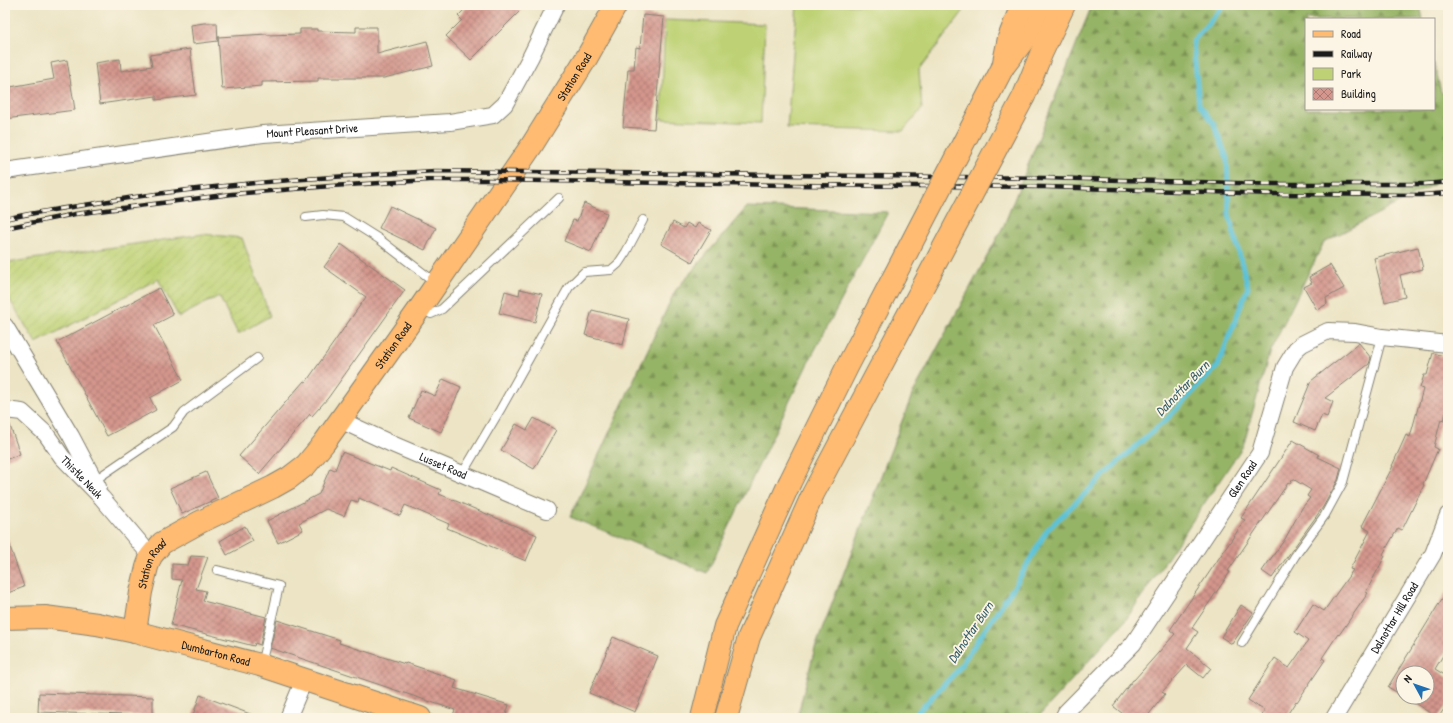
<svg xmlns="http://www.w3.org/2000/svg" width="1453" height="723" font-family="'Patrick Hand',sans-serif">
	<defs>
		<pattern id="forest-firs" width="22" height="20" patternUnits="userSpaceOnUse"><rect width="22" height="20" fill="#96b466"/><path d="M5 1l3.5 6h-7zM16 11l3.5 6h-7z" fill="#7a9253"/></pattern>
		<pattern id="garden-furrows" width="10" height="10" patternUnits="userSpaceOnUse"><rect width="10" height="10" fill="#bed275"/><path d="M-1 1l2-2M0 10L10 0M9 11l2-2" fill="none" stroke="#a3b465"/></pattern>
		<pattern id="building-cross-hatch" width="8" height="8" patternUnits="userSpaceOnUse"><rect width="8" height="8" fill="#d4968d"/><path d="M0 0l8 8M0 8l8-8" fill="none" stroke="#ab7a72"/></pattern>
	</defs>
	<rect width="100%" height="100%" fill="#fcf5e5"/>
	<filter id="ink" filterUnits="userSpaceOnUse"><feTurbulence type="fractalNoise" baseFrequency=".025" numOctaves="2"/><feDisplacementMap in="SourceGraphic" scale="8" xChannelSelector="R" yChannelSelector="G"/><feConvolveMatrix kernelMatrix="1 2 1 2 8 2 1 2 1" color-interpolation-filters="sRGB"/></filter>
	<filter id="wash" filterUnits="userSpaceOnUse"><feTurbulence type="fractalNoise" baseFrequency=".012" numOctaves="4" result="noise"/><feDisplacementMap in="SourceGraphic" scale="16" xChannelSelector="R" yChannelSelector="G"/><feGaussianBlur stdDeviation="0.9" result="paint"/><feColorMatrix in="noise" values="0 0 0 0 0 0 0 0 0 0 0 0 0 0 0 0 0 1.4 0 .05"/><feComposite in="paint" operator="in"/></filter>
	<g filter="url(#wash)">
		<rect width="100%" height="100%" fill="#ece4c4"/>
		<!-- forest -->
		<path fill="url(#forest-firs)" stroke="#596841" d="M 1092,5 L 1420,5 L 1423,19 L 1306,19 L 1306,109 L 1434,109 L 1434,63 L 1441,92 L 1448,97 L 1448,177 L 1324,242 L 1270,351 L 1243,446 L 1125,621 L 1040,715 L 1036,718 L 797,718 L 815,648 L 912,395 L 1004,225 Z
			M 747,207 L 888,212 L 807,365 L 707,573 L 570,517 L 675,291 Z"/>
		<!-- park -->
		<path fill="#bed275" stroke="#6d7748" d="M 797,5 L 968,5 L 919,70 L 922,109 L 903,131 L 787,128 Z
			M 665,20 L 765,24 L 761,123 L 661,119 Z"/>
		<!-- garden -->
		<path fill="url(#garden-furrows)" stroke="#6d7748" d="M 203,234 L 242,238 L 270,316 L 238,334 L 219,296 L 179,317 L 158,279 L 36,343 L 5,292 L 5,263 Z"/>
		<g fill="none" stroke-linecap="round" stroke-linejoin="round">
			<!-- stream -->
			<path stroke="#5bc2d8" stroke-width="5" d="M 912,718 L 957,671 L 1016,584 L 1047,530 L 1116,464 L 1167,419 L 1218,366 L 1248,287 L 1229,214 L 1227,158 L 1214,124 L 1199,104 L 1193,41 L 1224,5"/>
		</g>
		<g id="blocks">
			<!-- building -->
			<path fill="url(#building-cross-hatch)" d="M 469,5 L 526,5 L 471,60 L 446,36 L 462,20 L 458,16 Z
				M 643,15 L 664,17 L 654,129 L 623,127 L 628,69 L 634,69 L 636,47 L 640,48 Z
				M 204,23 L 217,23 L 218,41 L 193,44 L 191,25 Z
				M 356,27 L 377,27 L 377,54 L 427,41 L 433,66 L 384,78 L 318,78 L 318,81 L 262,82 L 262,86 L 222,89 L 218,37 L 267,34 L 267,35 L 300,34 L 300,29 L 317,29 L 317,31 L 356,32 Z
				M 190,49 L 196,95 L 156,100 L 156,96 L 100,104 L 95,63 L 120,59 L 121,71 L 152,66 L 150,55 Z
				M 67,60 L 75,110 L 5,119 L 5,88 L 54,79 L 51,63 Z
				M 584,203 L 607,213 L 591,252 L 564,241 L 573,220 L 577,221 Z
				M 390,206 L 436,228 L 425,250 L 379,228 Z
				M 673,222 L 684,228 L 687,223 L 695,228 L 698,223 L 711,230 L 692,262 L 661,244 Z
				M 341,244 L 405,290 L 328,398 L 312,416 L 310,414 L 259,474 L 239,456 L 304,381 L 306,382 L 366,297 L 324,267 Z
				M 1418,247 L 1423,269 L 1400,275 L 1405,297 L 1385,302 L 1374,258 Z
				M 1330,265 L 1344,288 L 1326,298 L 1327,304 L 1317,310 L 1304,287 L 1312,283 L 1309,277 Z
				M 159,288 L 173,315 L 154,325 L 183,380 L 150,398 L 156,410 L 107,436 L 57,342 Z
				M 520,289 L 542,294 L 535,322 L 499,313 L 505,291 L 519,295 Z
				M 592,310 L 629,319 L 623,345 L 585,335 Z
				M 1359,343 L 1371,358 L 1369,364 L 1325,398 L 1333,402 L 1327,417 L 1322,415 L 1315,431 L 1294,422 L 1311,381 Z
				M 1433,353 L 1448,357 L 1448,406 L 1444,420 L 1441,419 L 1434,447 L 1438,449 L 1423,484 L 1424,485 L 1402,530 L 1398,528 L 1383,554 L 1385,556 L 1366,592 L 1368,593 L 1339,635 L 1338,634 L 1322,658 L 1325,660 L 1297,702 L 1296,701 L 1285,718 L 1260,718 L 1265,711 L 1248,700 L 1275,658 L 1289,668 L 1308,641 L 1295,632 L 1313,604 L 1324,611 L 1353,570 L 1350,569 L 1370,531 L 1362,526 L 1393,466 L 1392,466 L 1406,435 L 1410,437 L 1423,389 L 1420,388 L 1424,375 L 1427,375 Z
				M 443,379 L 461,387 L 441,432 L 409,418 L 421,390 L 435,396 Z
				M 534,418 L 556,430 L 534,469 L 501,450 L 516,424 L 527,430 Z
				M 5,420 L 8,420 L 20,454 L 5,460 Z
				M 1293,440 L 1319,455 L 1318,457 L 1341,468 L 1338,480 L 1323,507 L 1272,578 L 1262,571 L 1285,539 L 1302,508 L 1310,498 L 1307,496 L 1311,490 L 1293,479 L 1290,484 L 1288,483 L 1228,571 L 1230,572 L 1192,628 L 1198,632 L 1187,648 L 1211,668 L 1203,678 L 1187,665 L 1162,692 L 1165,694 L 1146,718 L 1128,718 L 1113,706 L 1133,680 L 1134,680 L 1175,634 L 1170,630 L 1245,520 L 1241,518 Z
				M 342,452 L 390,471 L 391,468 L 441,490 L 439,494 L 537,535 L 526,561 L 447,528 L 449,524 L 405,505 L 400,516 L 359,498 L 358,502 L 351,500 L 344,516 L 326,509 L 299,523 L 303,530 L 278,543 L 267,521 L 319,494 L 330,468 L 335,470 Z
				M 206,472 L 218,498 L 182,514 L 170,488 Z
				M 245,526 L 253,541 L 227,555 L 220,541 Z
				M 5,538 L 7,538 L 24,587 L 5,594 Z
				M 191,556 L 208,557 L 196,589 L 206,591 L 203,601 L 266,617 L 260,645 L 255,643 L 254,646 L 171,625 L 182,580 L 172,579 L 172,564 L 188,565 Z
				M 1448,589 L 1448,647 L 1435,669 L 1448,677 L 1448,703 L 1438,718 L 1405,697 L 1427,697 L 1427,673 L 1403,673 L 1403,696 L 1388,687 Z
				M 1241,605 L 1253,613 L 1232,644 L 1221,637 Z
				M 277,620 L 340,640 L 339,643 L 405,664 L 406,663 L 457,680 L 454,688 L 509,705 L 505,718 L 464,718 L 453,715 L 455,710 L 270,648 Z
				M 613,637 L 658,656 L 635,712 L 589,693 Z
				M 39,693 L 153,697 L 153,716 L 38,712 Z
				M 200,695 L 258,717 L 257,718 L 192,718 Z"/>
		</g>
	</g>
	<g filter="url(#ink)">
		<use href="#blocks" fill-opacity="0" stroke="#848070" stroke-width="1"/>
		<g fill="none" stroke-linecap="round" stroke-linejoin="round">
			<!-- lane casing -->
			<g stroke="#848070" stroke-width="10">
				<path id="lane" d="M 306,217 L 323,215 L 344,217 L 379,239 L 436,283
					M 421,308 L 431,314 L 442,309 L 559,198
					M 462,474 L 500,410 L 569,287 L 584,272 L 611,270 L 618,264 L 626,252 L 643,220
					M 95,480 L 173,427 L 184,412 L 257,358
					M 217,570 L 279,586 L 261,665
					M 1242,643 L 1295,556 L 1325,515 L 1343,482 L 1382,337"/>
			</g>
			<!-- street casing -->
			<g stroke="#848070" stroke-width="18">
				<g id="street">
					<path id="s1" d="M 5,171 L 263,134 L 450,122 L 493,115 L 505,104 L 530,58 L 556,5"/>
					<path d="M 5,326 L 71,436 L 98,487"/>
					<path id="s2" d="M 5,410 L 22,412 L 46,434 L 62,457 L 102,498 L 151,556"/>
					<path id="s3" d="M 340,420 L 392,444 L 547,510"/>
					<path d="M 288,718 L 304,680"/>
					<path id="s4" d="M 1063,718 L 1066,712 L 1133,644 L 1260,453 L 1285,367 L 1296,349 L 1302,344 L 1328,331 L 1355,332 L 1382,337 L 1448,344"/>
					<path id="s5" d="M 1334,718 L 1433,554 L 1448,515"/>
				</g>
			</g>
			<!-- primary casing -->
			<g stroke="#848070" stroke-width="24">
				<g id="primary">
					<path d="M 1003,67 L 1026,37 L 1041,5"/>
					<path id="s6" d="M 5,618 L 45,617 L 97,624 L 135,632 L 260,665 L 420,718"/>
					<path id="s7" d="M 135,632 L 141,592 L 147,567 L 151,556 L 162,543 L 200,522 L 273,487 L 289,478 L 306,465 L 324,443 L 420,308 L 532,145 L 587,57 L 616,5"/>
				</g>
			</g>
			<!-- highway casing -->
			<g stroke="#848070" stroke-width="24">
				<path id="highway" d="M 1003,67 L 1009,38 L 1022,5
					M 1024,96 L 1041,54 L 1064,5
					M 702,718 L 725,626 L 789,484"/>
			</g>
			<!-- lane -->
			<use href="#lane" stroke="#fff" stroke-width="8"/>
			<!-- street -->
			<use href="#street" stroke="#fff" stroke-width="16"/>
			<!-- primary -->
			<use href="#primary" stroke="#febb71" stroke-width="22"/>
			<!-- highway -->
			<use href="#highway" stroke="#febb71" stroke-width="22"/>
			<!-- rail casing -->
			<g stroke="#1c1c1c" stroke-width="4.5">
				<path id="rail" d="M 5,219 C 35,212 66,208 97,203 C 209,184 322,177 435,171 L 1045,178 L 1276,184 L 1424,184 L 1448,182
					M 5,228 L 75,214 L 232,194 L 331,186 L 430,180 L 487,180 L 786,185 L 1045,187 L 1277,194 L 1421,195 L 1448,193"/>
			</g>
			<!-- rail -->
			<use href="#rail" stroke="#fcf5e5" stroke-width="3" stroke-dasharray="9" stroke-linecap="butt"/>
			<!-- highway-bridge casing -->
			<g stroke="#848070" stroke-width="24" stroke-linecap="butt">
				<path id="highway-bridge" d="M 789,484 L 847,367 L 1003,67
					M 726,718 L 749,637 L 813,494 L 1024,96"/>
			</g>
			<!-- highway-bridge -->
			<use href="#highway-bridge" stroke="#febb71" stroke-width="22"/>
		</g>
	</g>
	<g text-anchor="middle" stroke-width="3.5" stroke-linejoin="round" paint-order="stroke">
		<!-- street labels -->
		<g font-size="12" fill="#1c1c1c" stroke="#fcf5e5">
			<text dy="4" stroke="none"><textPath href="#s7" startOffset="731">Station Road</textPath></text>
			<text dy="4" stroke="none"><textPath href="#s1" startOffset="310">Mount Pleasant Drive</textPath></text>
			<text dy="4" stroke="none"><textPath href="#s7" startOffset="407">Station Road</textPath></text>
			<text dy="4" stroke="none"><textPath href="#s3" startOffset="113">Lusset Road</textPath></text>
			<text dy="4" stroke="none"><textPath href="#s2" startOffset="106">Thistle Neuk</textPath></text>
			<text dy="4" stroke="none"><textPath href="#s4" startOffset="300">Glen Road</textPath></text>
			<text dy="4" stroke="none"><textPath href="#s7" startOffset="71">Station Road</textPath></text>
			<text dy="4" stroke="none"><textPath href="#s5" startOffset="117">Dalnottar Hill Road</textPath></text>
			<text dy="4" stroke="none"><textPath href="#s6" startOffset="215">Dumbarton Road</textPath></text>
		</g>
		<!-- water labels -->
		<g font-size="13" font-style="italic" fill="#355e67" stroke="#fcf5e5">
			<text transform="translate(1182 388) rotate(-46)" y="5">Dalnottar Burn</text>
			<text transform="translate(970 632) rotate(-56)" y="5">Dalnottar Burn</text>
		</g>
	</g>
	<!-- margin -->
	<rect width="1453" height="723" fill="none" stroke="#fcf5e5" stroke-width="20"/>
	<!-- legend -->
	<rect x="1305" y="18" width="130" height="92" fill="#fcf5e5" stroke="#a29e95"/>
	<rect x="1313" y="31" width="20" height="6" fill="#febb71" stroke="#a29e95"/>
	<text x="1341" y="38" font-size="12" fill="#1c1c1c">Road</text>
	<rect x="1313" y="51" width="20" height="6" fill="#1c1c1c" stroke="#a29e95"/>
	<text x="1341" y="58" font-size="12" fill="#1c1c1c">Railway</text>
	<rect x="1313" y="68" width="20" height="12" fill="#bed275" stroke="#a29e95"/>
	<text x="1341" y="78" font-size="12" fill="#1c1c1c">Park</text>
	<rect x="1313" y="88" width="20" height="12" fill="url(#building-cross-hatch)" stroke="#a29e95"/>
	<text x="1341" y="98" font-size="12" fill="#1c1c1c">Building</text>
	<!-- north arrow -->
	<g transform="translate(1415 685) rotate(310)"><circle r="19" fill="#fcf5e5" stroke="#a29e95"/>
	<path d="M0-3L7 15L0 10L-7 15Z" fill="#1f6fb2"/>
	<text y="-6" font-size="11" font-weight="bold" text-anchor="middle" fill="#1c1c1c">N</text>
	</g>
</svg>
